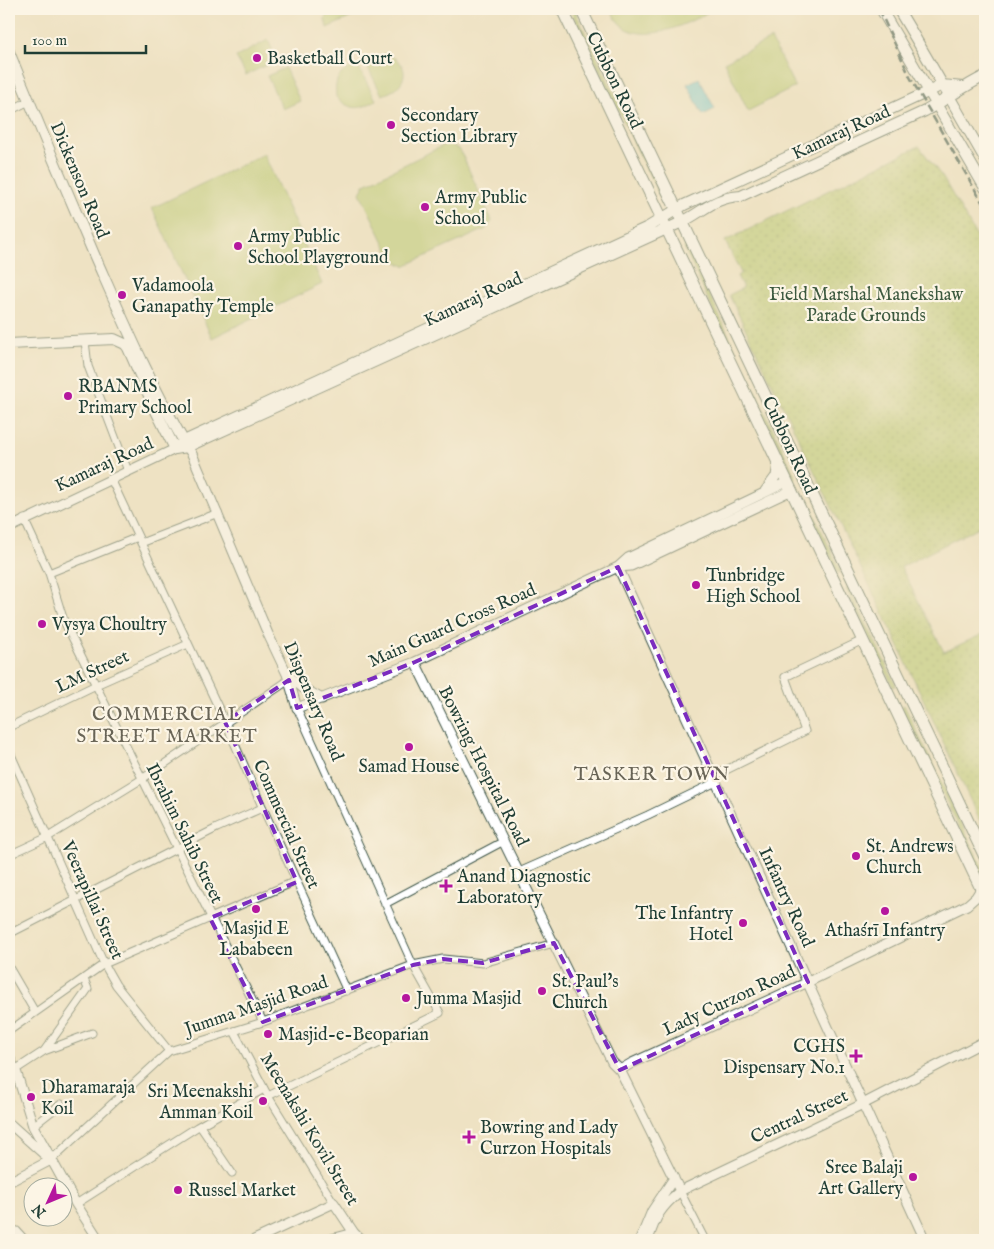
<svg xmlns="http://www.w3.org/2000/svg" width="994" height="1249" font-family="'IM FELL English',serif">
	<defs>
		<pattern id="park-dots" width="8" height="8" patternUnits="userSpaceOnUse" patternTransform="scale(1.25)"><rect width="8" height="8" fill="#b2c76b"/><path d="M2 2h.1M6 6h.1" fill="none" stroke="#90a359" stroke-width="1.8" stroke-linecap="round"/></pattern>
	</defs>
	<rect width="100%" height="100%" fill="#fcf5e5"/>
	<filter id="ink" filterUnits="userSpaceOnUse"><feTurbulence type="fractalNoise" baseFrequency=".02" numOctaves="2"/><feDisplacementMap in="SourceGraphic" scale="10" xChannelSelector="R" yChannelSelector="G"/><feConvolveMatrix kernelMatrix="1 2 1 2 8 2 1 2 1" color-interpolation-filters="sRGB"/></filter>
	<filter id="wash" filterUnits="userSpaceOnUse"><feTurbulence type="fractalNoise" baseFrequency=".0096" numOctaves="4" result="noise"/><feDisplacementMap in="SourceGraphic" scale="20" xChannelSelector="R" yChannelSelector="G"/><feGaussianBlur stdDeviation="1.12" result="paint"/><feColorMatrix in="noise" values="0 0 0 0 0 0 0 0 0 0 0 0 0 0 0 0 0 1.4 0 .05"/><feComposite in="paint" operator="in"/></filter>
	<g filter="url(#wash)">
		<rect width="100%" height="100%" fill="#eee2c3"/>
		<!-- grass -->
		<path fill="#b2c76b" stroke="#688250" d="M 327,9 L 360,9 L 363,12 L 327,28 L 325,19 Z
			M 570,9 L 574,9 L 663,196 L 660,197 Z
			M 611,9 L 713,9 C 686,26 627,54 611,9 Z
			M 771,39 L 795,87 L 748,111 L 724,62 Z
			M 268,40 L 277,60 L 246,75 L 236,57 Z
			M 384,54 C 413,61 409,88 382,95 L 366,64 L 375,57 Z
			M 358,66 L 376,100 C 359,111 350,110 336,97 C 334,77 340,71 358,66 Z
			M 285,68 L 300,101 L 283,109 L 267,76 Z
			M 448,143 L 460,150 L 492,221 L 486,229 L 404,266 L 392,259 L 360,193 L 365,184 Z
			M 264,154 L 322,284 L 212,338 L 152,208 Z
			M 687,246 L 735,349 L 732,351 L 684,248 Z
			M 745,369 L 796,478 L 794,479 L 742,370 Z
			M 806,497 L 841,572 L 838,573 L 803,498 Z
			M 849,588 L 896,685 L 893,687 L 846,589 Z
			M 904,705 L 985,872 L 985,881 L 901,707 Z"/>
		<!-- park -->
		<path fill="url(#park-dots)" stroke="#688250" d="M 919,146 L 943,178 L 985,251 L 985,524 L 901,567 L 944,652 L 985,633 L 985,832 L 891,630 L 729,295 L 743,288 L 737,276 L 741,273 L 725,241 Z"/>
		<!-- water -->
		<path fill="#52bdcd" stroke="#387d80" d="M 699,78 L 715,109 L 703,115 L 687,84 Z"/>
	</g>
	<g filter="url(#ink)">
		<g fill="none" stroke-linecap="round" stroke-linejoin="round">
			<!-- minor casing -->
			<g stroke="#3e5649" stroke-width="9">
				<path id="minor" d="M 9,111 L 29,101
					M 85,341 L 88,366 L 128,471
					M 111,479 L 227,726 L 261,804 L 347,991
					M 24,519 L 49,573 L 64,621 L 263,1022
					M 141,543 L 218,513
					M 49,573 L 138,537
					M 9,727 L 96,685 L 188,644
					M 9,750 L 104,964 L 116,985 L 169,1051
					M 714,776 L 805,731 L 785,677 L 863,640
					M 9,855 L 48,837 L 142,779 L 289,680
					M 519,872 L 648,815 L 716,782
					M 385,904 L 504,841
					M 9,934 L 217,828 L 262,808
					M 9,970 L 10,969 L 35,1012
					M 9,1031 L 104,964 L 296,881
					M 234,1031 L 268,1096 L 334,1203
					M 44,1051 L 92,1033
					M 15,1070 L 44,1051 L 88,989 L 84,979
					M 268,1096 L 440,1013 L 413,965 L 297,708
					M 33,1126 L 61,1104
					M 200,1126 L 232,1173
					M 51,1160 L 169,1051 L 263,1022 L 413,965 L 443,959 L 483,963 L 554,943
					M 680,1191 L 705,1240
					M 76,1204 L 197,1127 L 264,1089
					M 9,1237 L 17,1231 L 25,1240"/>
			</g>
			<!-- tertiary casing -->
			<g stroke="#3e5649" stroke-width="11">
				<path id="tertiary" d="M 187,447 L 192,454 L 268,634 L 287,674 L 297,708 L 415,662 L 618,567 L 628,558 L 787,482
					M 765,491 L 776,476 L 778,463
					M 9,528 L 175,449
					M 618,567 L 925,1240
					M 618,567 L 631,566 L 792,490
					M 415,662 L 612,1062 L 620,1070 L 680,1191
					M 288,675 L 303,688 L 322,699
					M 9,1057 L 17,1074 L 33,1126 L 76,1204 L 99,1240
					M 620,1070 L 632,1063 L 808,982 L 967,905 L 976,897 L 981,889
					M 9,1123 L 47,1157
					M 9,1182 L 51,1160
					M 254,1240 L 334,1203 L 354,1233 L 361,1240
					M 328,1240 L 354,1233
					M 640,1240 L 652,1211 L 674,1178
					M 648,1240 C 656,1216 660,1208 680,1191 L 863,1104 L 985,1041"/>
			</g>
			<!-- secondary casing -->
			<g stroke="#3e5649" stroke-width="12">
				<path id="secondary" d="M 881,9 L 985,188
					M 898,9 C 928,58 956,109 985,159
					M 9,52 C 37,121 66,190 96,259 C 124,322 152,387 187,447
					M 9,344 L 114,339 L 125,344 L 128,348 L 154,407 L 175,449
					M 176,448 L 184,441 L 648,227 L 684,205 L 930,91 L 942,85 L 963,87
					M 175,449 L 187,447 L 682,222 C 706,210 712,198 741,196 L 925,111 C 946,100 964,86 985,76"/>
			</g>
			<!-- primary casing -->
			<g stroke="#3e5649" stroke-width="13">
				<path id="primary" d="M 562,9 L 985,897
					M 581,9 L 985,857"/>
			</g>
			<!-- minor -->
			<use href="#minor" stroke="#fff" stroke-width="7"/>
			<!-- tertiary -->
			<use href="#tertiary" stroke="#fff" stroke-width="9"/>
			<!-- secondary -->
			<use href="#secondary" stroke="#fff" stroke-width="10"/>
			<!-- primary -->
			<use href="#primary" stroke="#fff" stroke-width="11"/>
			<!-- rail -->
			<path stroke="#1f3d34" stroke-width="2.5" stroke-dasharray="8 4" stroke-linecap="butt" d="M 879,9 L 910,77 L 985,207"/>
		</g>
	</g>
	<!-- marked area -->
	<path d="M0 0H994V1249H0ZM 618,567 L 808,982 L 620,1070 L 554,943 L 483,963 L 443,959 L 413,965 L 263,1022 L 210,918 L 297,882 L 225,722 L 289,680 L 297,708 L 415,662 Z" fill="#eee2c3" fill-opacity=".55" fill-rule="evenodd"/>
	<path fill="none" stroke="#7b2cbf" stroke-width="4" stroke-dasharray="10 6" stroke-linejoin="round" d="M 618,567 L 808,982 L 620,1070 L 554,943 L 483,963 L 443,959 L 413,965 L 263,1022 L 210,918 L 297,882 L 225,722 L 289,680 L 297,708 L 415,662 Z"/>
	<!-- markers -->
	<g fill="#b5179e" stroke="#fcf5e5" stroke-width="2">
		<circle cx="257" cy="58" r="5"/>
		<circle cx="391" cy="125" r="5"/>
		<circle cx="425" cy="207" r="5"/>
		<circle cx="238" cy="246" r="5"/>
		<circle cx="122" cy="295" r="5"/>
		<circle cx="68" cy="396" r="5"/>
		<circle cx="696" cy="585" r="5"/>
		<circle cx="42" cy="624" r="5"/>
		<circle cx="409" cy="747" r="5"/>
		<circle cx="856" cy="856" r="5"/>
		<path d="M443.5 878.5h5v5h5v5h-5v5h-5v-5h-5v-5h5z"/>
		<circle cx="256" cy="909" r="5"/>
		<circle cx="885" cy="911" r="5"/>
		<circle cx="743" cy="923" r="5"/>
		<circle cx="542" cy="991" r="5"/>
		<circle cx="406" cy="998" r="5"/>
		<circle cx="268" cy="1034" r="5"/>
		<path d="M853.5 1048.5h5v5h5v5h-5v5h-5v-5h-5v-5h5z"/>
		<circle cx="31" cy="1097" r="5"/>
		<circle cx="263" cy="1101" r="5"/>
		<path d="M466.5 1129.5h5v5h5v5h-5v5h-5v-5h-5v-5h5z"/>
		<circle cx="913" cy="1177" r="5"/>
		<circle cx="178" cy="1190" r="5"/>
	</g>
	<g text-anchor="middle" stroke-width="4.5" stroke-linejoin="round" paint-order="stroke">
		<!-- poi labels -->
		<g font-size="18" fill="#1f3d34" stroke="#fcf5e5" text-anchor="start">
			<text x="267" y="64">Basketball Court</text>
			<text x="401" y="121">Secondary<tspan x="401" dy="21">Section Library</tspan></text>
			<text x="435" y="203">Army Public<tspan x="435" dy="21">School</tspan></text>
			<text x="248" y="242">Army Public<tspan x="248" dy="21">School Playground</tspan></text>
			<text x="132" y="291">Vadamoola<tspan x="132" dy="21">Ganapathy Temple</tspan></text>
			<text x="78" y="392">RBANMS<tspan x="78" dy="21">Primary School</tspan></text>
			<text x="706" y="581">Tunbridge<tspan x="706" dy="21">High School</tspan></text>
			<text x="52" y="630">Vysya Choultry</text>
			<text x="409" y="772" text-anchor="middle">Samad House</text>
			<text x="866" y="852">St. Andrews<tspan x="866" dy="21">Church</tspan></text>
			<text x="457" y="882">Anand Diagnostic<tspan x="457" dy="21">Laboratory</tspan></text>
			<text x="733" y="919" text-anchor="end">The Infantry<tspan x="733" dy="21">Hotel</tspan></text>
			<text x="256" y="934" text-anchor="middle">Masjid E<tspan x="256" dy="21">Lababeen</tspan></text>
			<text x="885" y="936" text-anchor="middle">Athaśrī Infantry</text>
			<text x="552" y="987">St. Paul's<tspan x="552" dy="21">Church</tspan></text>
			<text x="416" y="1004">Jumma Masjid</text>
			<text x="278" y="1040">Masjid-e-Beoparian</text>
			<text x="845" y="1052" text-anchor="end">CGHS<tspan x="845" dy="21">Dispensary No.1</tspan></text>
			<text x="41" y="1093">Dharamaraja<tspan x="41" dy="21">Koil</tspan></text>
			<text x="253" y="1097" text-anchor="end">Sri Meenakshi<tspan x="253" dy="21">Amman Koil</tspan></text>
			<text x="480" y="1133">Bowring and Lady<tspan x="480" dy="21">Curzon Hospitals</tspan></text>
			<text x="903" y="1173" text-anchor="end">Sree Balaji<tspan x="903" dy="21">Art Gallery</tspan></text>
			<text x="188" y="1196">Russel Market</text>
		</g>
		<!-- street labels -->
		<g font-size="18" fill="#1f3d34" stroke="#fcf5e5">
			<text transform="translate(615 80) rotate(64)" y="6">Cubbon Road</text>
			<text transform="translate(841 132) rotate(-25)" y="6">Kamaraj Road</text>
			<text transform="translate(80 180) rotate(67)" y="6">Dickenson Road</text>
			<text transform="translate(473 299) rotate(-25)" y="6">Kamaraj Road</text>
			<text transform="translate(790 445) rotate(65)" y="6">Cubbon Road</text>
			<text transform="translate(104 464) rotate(-25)" y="6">Kamaraj Road</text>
			<text transform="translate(452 625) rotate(-24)" y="6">Main Guard Cross Road</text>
			<text transform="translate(92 671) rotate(-25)" y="6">LM Street</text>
			<text transform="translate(314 701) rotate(67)" y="6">Dispensary Road</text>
			<text transform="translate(484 766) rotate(63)" y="6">Bowring Hospital Road</text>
			<text transform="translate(287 824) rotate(66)" y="6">Commercial Street</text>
			<text transform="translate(185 833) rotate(64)" y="6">Ibrahim Sahib Street</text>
			<text transform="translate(787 897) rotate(65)" y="6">Infantry Road</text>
			<text transform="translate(93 900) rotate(66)" y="6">Veerapillai Street</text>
			<text transform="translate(729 1000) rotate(-25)" y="6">Lady Curzon Road</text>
			<text transform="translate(256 1005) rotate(-19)" y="6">Jumma Masjid Road</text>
			<text transform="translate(799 1116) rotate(-25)" y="6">Central Street</text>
			<text transform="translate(310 1129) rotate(59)" y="6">Meenakshi Kovil Street</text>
		</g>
		<!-- park labels -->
		<g font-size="18" fill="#3c593f" stroke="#fcf5e5">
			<text x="866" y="300">Field Marshal Manekshaw<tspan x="866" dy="21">Parade Grounds</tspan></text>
		</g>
		<!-- neighbourhood labels -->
		<g font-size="19" letter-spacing="1" fill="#686456" stroke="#fcf5e5">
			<text x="167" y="720">COMMERCIAL<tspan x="167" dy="22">STREET MARKET</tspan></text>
			<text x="652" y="780">TASKER TOWN</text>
		</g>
	</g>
	<!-- margin -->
	<rect width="994" height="1249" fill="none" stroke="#fcf5e5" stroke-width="30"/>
	<!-- north arrow -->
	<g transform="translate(48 1202) rotate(226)"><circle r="24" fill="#fcf5e5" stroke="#a4ab9e"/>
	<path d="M0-4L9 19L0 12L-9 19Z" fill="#b5179e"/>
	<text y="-8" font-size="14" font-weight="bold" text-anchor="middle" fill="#1f3d34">N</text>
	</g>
	<!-- scale -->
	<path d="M25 45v8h121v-8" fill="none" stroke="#1f3d34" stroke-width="2.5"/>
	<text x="32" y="45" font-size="15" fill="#1f3d34" stroke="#fcf5e5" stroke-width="4" paint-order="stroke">100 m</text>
</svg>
